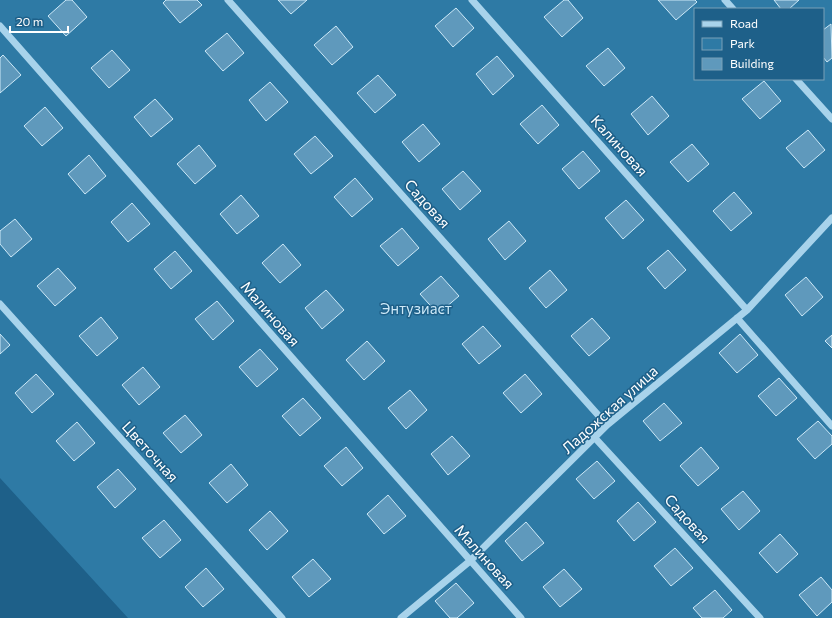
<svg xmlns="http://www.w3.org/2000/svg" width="832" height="618" font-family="Commissioner,sans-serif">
	<rect width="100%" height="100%" fill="#1e6089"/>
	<!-- green -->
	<path fill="#2e7aa5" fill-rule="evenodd" d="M 0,0 L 832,0 L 832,618 L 128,618 L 0,478 ZM 695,9 L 823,9 L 823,79 L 695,79 Z"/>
	<!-- building -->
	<path fill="#5f99bc" stroke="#cde9f8" d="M 66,0 L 72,0 L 87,17 L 66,36 L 48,16 Z
		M 166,0 L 197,0 L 202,5 L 180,23 L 163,3 Z
		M 278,0 L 307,0 L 291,14 Z
		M 564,0 L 568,0 L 583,18 L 562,37 L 544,17 Z
		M 658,0 L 695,0 L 697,2 L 676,20 Z
		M 774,0 L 799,0 L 789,9 L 781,9 Z
		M 456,8 L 474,28 L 453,47 L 435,26 Z
		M 831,24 L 832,58 L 827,62 L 823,57 L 823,30 Z
		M 336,26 L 353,47 L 332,65 L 314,45 Z
		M 227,33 L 244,53 L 223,71 L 205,51 Z
		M 608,48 L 625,68 L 604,86 L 586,66 Z
		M 112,50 L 130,70 L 109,88 L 91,68 Z
		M 3,55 L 21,75 L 0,93 L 0,58 Z
		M 497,56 L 514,76 L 493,95 L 476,74 Z
		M 378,75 L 396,95 L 375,113 L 357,93 Z
		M 764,81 L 781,101 L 760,119 L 742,99 Z
		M 270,82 L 288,102 L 266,121 L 249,100 Z
		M 652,96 L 669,116 L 648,135 L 631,114 Z
		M 155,99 L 173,119 L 151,137 L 134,117 Z
		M 542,105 L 559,125 L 538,144 L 520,124 Z
		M 45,107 L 63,128 L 42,146 L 24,126 Z
		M 423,124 L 440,144 L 419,162 L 402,142 Z
		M 808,130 L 825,150 L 804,168 L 786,148 Z
		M 315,136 L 333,156 L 311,174 L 294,154 Z
		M 692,144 L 709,164 L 688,182 L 670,162 Z
		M 199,145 L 216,166 L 195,184 L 177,164 Z
		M 583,151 L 600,171 L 579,189 L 562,169 Z
		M 89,155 L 106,176 L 85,194 L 68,174 Z
		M 463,171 L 481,191 L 460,210 L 442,189 Z
		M 355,178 L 373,199 L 352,217 L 334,197 Z
		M 734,192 L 752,213 L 731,231 L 713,211 Z
		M 241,195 L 259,216 L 237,234 L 220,214 Z
		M 626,200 L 644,220 L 623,239 L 605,218 Z
		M 132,203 L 150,224 L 128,242 L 111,222 Z
		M 15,219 L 32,239 L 11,257 L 0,244 L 0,231 Z
		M 509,221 L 526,241 L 505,260 L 488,239 Z
		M 402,228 L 419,248 L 398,266 L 380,246 Z
		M 283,244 L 301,265 L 280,283 L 262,263 Z
		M 668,250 L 686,270 L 665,289 L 647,268 Z
		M 175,251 L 192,271 L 171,289 L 154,269 Z
		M 58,268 L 76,288 L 55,306 L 37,286 Z
		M 550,270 L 567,290 L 546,308 L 529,288 Z
		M 441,276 L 459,296 L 438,314 L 420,294 Z
		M 806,277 L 823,297 L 802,316 L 785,295 Z
		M 326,290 L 344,310 L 322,329 L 305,308 Z
		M 217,301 L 234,321 L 213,340 L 195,319 Z
		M 101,317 L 118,338 L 97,356 L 79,336 Z
		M 592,318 L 610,338 L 589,356 L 571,336 Z
		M 483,326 L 501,346 L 479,364 L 462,344 Z
		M 0,334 L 10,345 L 0,354 Z
		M 740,334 L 758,355 L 737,373 L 719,353 Z
		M 832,335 L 832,348 L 825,341 Z
		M 367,341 L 385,361 L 364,380 L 346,360 Z
		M 260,349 L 278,369 L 257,387 L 239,367 Z
		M 143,367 L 160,387 L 139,405 L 122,385 Z
		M 36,374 L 54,394 L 32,413 L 15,393 Z
		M 525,374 L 542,394 L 521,413 L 503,393 Z
		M 779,378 L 797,398 L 776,416 L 758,396 Z
		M 410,390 L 427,410 L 406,429 L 388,408 Z
		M 303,398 L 321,418 L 300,436 L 282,416 Z
		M 664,403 L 682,423 L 660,441 L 643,421 Z
		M 185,415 L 202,435 L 181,453 L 163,433 Z
		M 818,421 L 832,436 L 832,444 L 815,459 L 797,439 Z
		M 77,422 L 95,443 L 74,461 L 56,441 Z
		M 452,436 L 470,456 L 448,475 L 431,454 Z
		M 346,447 L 363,468 L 342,486 L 324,466 Z
		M 701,447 L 719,468 L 698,486 L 680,466 Z
		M 597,461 L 615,481 L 594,499 L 576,479 Z
		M 231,464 L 248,485 L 227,503 L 209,483 Z
		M 118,469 L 136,489 L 115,508 L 97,487 Z
		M 743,491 L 760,511 L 739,530 L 721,509 Z
		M 388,495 L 406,516 L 384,534 L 367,514 Z
		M 638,502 L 656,522 L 634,541 L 617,521 Z
		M 270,511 L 288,531 L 267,550 L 249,530 Z
		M 164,520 L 181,540 L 160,558 L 142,538 Z
		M 526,522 L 544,543 L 522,561 L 505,541 Z
		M 780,534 L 798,554 L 777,573 L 759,553 Z
		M 675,548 L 693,568 L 671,586 L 654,566 Z
		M 313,559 L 331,579 L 309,597 L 292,577 Z
		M 206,568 L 224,589 L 203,607 L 185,587 Z
		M 564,569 L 582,589 L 560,607 L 543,587 Z
		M 821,577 L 832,590 L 832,602 L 817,616 L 799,595 Z
		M 456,583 L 474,603 L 457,618 L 450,618 L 435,601 Z
		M 715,590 L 732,610 L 723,618 L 702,618 L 693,608 Z"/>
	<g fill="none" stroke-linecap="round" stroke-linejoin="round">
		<!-- minor -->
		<path stroke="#a8d3eb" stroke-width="7" d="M 228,0 L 607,425
			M 472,0 L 747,310
			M 725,0 L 733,9
			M 0,26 L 521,618
			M 796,79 L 832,119
			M 0,304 L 282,618
			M 737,318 L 832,426
			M 595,438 L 760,618
			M 401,618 L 470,561 L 607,425 L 747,310 L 832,218"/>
	</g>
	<g text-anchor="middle" stroke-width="3" stroke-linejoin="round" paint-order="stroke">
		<!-- street labels -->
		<g font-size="15" fill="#fff" stroke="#1e6089">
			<text transform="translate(619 146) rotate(48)" y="5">Калиновая</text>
			<text transform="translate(427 204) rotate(48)" y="5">Садовая</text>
			<text transform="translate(270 314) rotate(49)" y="5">Малиновая</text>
			<text transform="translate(610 410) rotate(-42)" y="5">Ладожская улица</text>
			<text transform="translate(150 452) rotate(48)" y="5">Цветочная</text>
			<text transform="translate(687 519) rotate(48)" y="5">Садовая</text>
			<text transform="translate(484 557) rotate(48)" y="5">Малиновая</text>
		</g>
		<!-- park labels -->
		<g font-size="15" fill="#cde9f8" stroke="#1e6089">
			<text x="416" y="314">Энтузиаст</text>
		</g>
	</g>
	<!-- legend -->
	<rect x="694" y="8" width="130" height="72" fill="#1e6089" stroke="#78a0b8"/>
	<rect x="702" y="21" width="20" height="6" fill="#a8d3eb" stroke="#78a0b8"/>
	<text x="730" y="28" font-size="12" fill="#ffffff">Road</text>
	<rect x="702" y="38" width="20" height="12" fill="#2e7aa5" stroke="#78a0b8"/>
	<text x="730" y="48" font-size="12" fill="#ffffff">Park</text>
	<rect x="702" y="58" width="20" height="12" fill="#5f99bc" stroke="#78a0b8"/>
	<text x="730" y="68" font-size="12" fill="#ffffff">Building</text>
	<!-- scale -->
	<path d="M10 26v6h58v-6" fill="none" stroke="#ffffff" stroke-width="2"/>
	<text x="16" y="26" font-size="12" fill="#ffffff" stroke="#1e6089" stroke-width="3" paint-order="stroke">20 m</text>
</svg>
